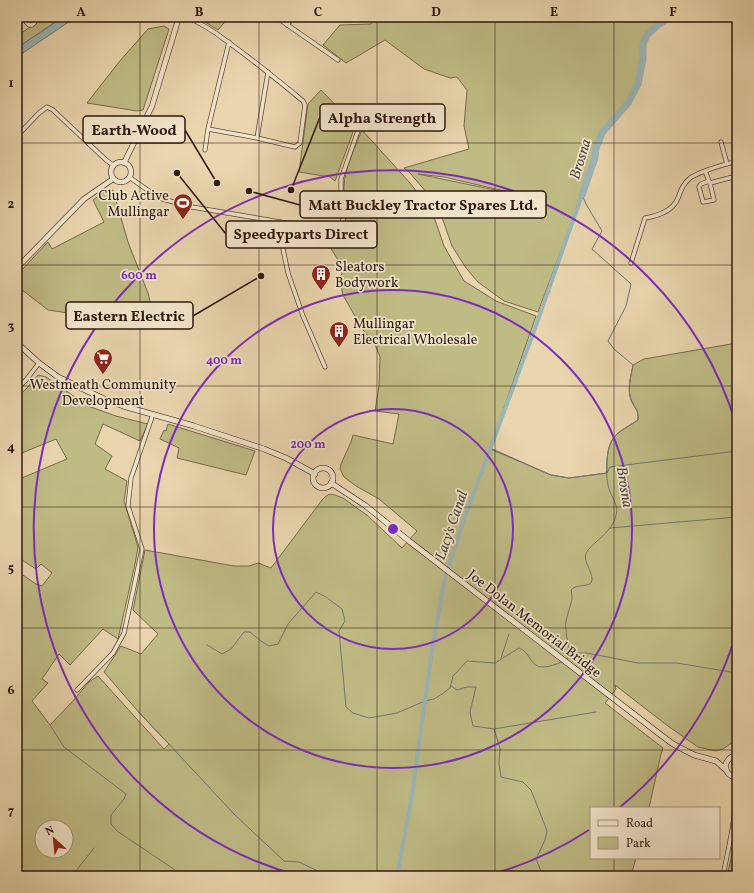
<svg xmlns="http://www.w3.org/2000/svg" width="754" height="893" font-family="Vollkorn,serif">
	<rect width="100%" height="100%" fill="#e9d5ae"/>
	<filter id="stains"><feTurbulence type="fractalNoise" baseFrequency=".005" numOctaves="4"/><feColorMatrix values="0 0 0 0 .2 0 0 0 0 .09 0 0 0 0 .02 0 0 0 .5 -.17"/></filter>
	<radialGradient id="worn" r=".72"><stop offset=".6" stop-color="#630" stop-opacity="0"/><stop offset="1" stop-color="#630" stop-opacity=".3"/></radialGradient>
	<!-- green -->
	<path fill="#bfbb85" stroke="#766a4a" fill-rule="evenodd" d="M 45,17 L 63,17 L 17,48 L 17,36 Z
		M 197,17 L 229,17 L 218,30 Z
		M 374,17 L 670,17 L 658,25 L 647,35 L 643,44 L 643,59 L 638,84 L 628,103 L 602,133 L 596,148 L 595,158 L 582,195 L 538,312 L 504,301 L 478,282 L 466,268 L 452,246 L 438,206 L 410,173 L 404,168 L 469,149 L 464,126 L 467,90 L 457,77 L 450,78 L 424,69 L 385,40 L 346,63 L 323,45 L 340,25 L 371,24 ZM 418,174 L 444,177 L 543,200 Z
		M 164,26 L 169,29 L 143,110 L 137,111 L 87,103 L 119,62 L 148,29 Z
		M 321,90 L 353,123 L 353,132 L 335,181 L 330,177 L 299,172 L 308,104 Z
		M 362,130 L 410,183 L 432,211 L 444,246 L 464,281 L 496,301 L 536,316 L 490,448 L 551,475 L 569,478 L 607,473 C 607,460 606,444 617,434 C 623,429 631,425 638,420 C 639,410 634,408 631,399 C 627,389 631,376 633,365 L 644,359 L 737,343 L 737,736 L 733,742 L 723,749 L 716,751 L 698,747 L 668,726 L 615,685 L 616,689 L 605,703 L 663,748 L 661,754 L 649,808 L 591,808 L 591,858 L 636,858 L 631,876 L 17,876 L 17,571 L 36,584 L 42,586 L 52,573 L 41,564 L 36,569 L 17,557 L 17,480 L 67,459 L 56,439 L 17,455 L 17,397 L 26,389 L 38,375 L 46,377 L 88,406 L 116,416 L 148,424 L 140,441 L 103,424 L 95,444 L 112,456 L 105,469 L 127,481 L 124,501 L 138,547 L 135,564 L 118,639 L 103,629 L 70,665 L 59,654 L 42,679 L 48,683 L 32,701 L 50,725 L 72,702 L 89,682 L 98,676 L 164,749 L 169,744 L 142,716 L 104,672 L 121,646 L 141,654 L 158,634 L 133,610 L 145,550 L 234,566 L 249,566 L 258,563 L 271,568 L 322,500 L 326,496 L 330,494 L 335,495 L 343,498 L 368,516 L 402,548 L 417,531 L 379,499 L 356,486 L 344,477 L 340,469 L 341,464 L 351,442 L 353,435 L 393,444 L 399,414 L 375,411 L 379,386 L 380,357 L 376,347 L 361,327 L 343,295 L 339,277 L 342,274 L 341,265 L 330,247 C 339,230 349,222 347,201 C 346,196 343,191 344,186 C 344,170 356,145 362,130 ZM 42,827 L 66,827 L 66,851 L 42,851 Z
		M 113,190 L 128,242 L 148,293 L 156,326 L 48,310 L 17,286 L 17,275 L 48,242 L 52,249 L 104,222 L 93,200 L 104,192 Z
		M 168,424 L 255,451 L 246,475 L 177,458 L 179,448 L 160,439 L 164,430 L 166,431 Z
		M 737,832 L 737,876 L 727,876 Z"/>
	<!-- water -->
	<path fill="#9db5b6" stroke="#717673" d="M 63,17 L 76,17 L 17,57 L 17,48 Z"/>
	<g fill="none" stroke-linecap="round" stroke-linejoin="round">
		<!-- stream -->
		<path stroke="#717673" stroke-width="1" d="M 490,449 L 551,475 L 569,478 L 607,473 L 610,467 L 737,451
			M 610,528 L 737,517
			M 207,645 L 222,654 L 231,649 L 244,632 L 250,632 L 261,641 L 269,646 L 278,644 L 288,624 L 316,592 L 326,597 L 342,609 L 345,621 L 339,631 L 346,707 L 353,713 L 369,718 L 397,713 L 425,701 L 434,699 L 442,694 L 450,688 L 453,676 L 467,661 L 495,663 L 519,648 C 530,651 530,668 543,667 C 550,667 556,664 562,662
			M 569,653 L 587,653 L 638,663 L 677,663 L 737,673
			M 501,658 L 509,634
			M 567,659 C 573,652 566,640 566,631 C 564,620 570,610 572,599 C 572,596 572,593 571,590 C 576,584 587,587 591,583 C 596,575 582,562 586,553 C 588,549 593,545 596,542 C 604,535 614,526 616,515 C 619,506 612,498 609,489 C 605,475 605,448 615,436 C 620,430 631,425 638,420 C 639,410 634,408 631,400 C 627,389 631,376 633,365 L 614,349 L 608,341 L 626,306 L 631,284 L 592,249 L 602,231 L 586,204 L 582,195
			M 451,686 L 457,690 L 467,687 L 476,687 L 470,712 L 473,726 L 494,729 L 500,748 L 499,764 L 501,777 L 523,782 L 531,790 L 547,831 L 545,840 L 536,859 L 543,876
			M 138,711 L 235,815 L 284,861 L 299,862 L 322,873 L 326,876
			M 50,725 L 64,747 L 126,794 L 124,799 L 111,815 L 111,824 L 117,831 L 184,876
			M 494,729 L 596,712
			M 72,876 L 94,848"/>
		<!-- canal -->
		<path stroke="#9db5b6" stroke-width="4" d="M 397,876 L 412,795 L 432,650 L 444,582 L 463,522 L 533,334 L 582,195"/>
		<!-- river -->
		<path stroke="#9db5b6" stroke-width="7" d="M 582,195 L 595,158 L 596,148 L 602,133 L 628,103 L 638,84 L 643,59 L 643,44 L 647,35 L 658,25 L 670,17"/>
		<!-- minor casing -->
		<g stroke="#5d4736" stroke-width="5">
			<path id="minor" d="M 29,17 L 27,19 L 26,22 L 29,25 L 32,25 L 35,22 L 36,17
				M 186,17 C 202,23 215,32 228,42 C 254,61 279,81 303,101 L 305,105 L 300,143 L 295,147 L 257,138 L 208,129 L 229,42
				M 276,17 L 338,60
				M 287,25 L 293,17
				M 17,136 L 39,113 L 47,107 L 53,110 L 106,160 L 113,165
				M 257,138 L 268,72
				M 721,142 L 727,164
				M 205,150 L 208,129
				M 705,171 L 709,181 L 701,184 L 699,187 L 703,202 L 714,200 L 710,183 L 737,176
				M 129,177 L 159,198 L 192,207 L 286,223 L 334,228 C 350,224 343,200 341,189 C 341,186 341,182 341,179 L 360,125 L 356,119
				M 286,223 L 283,249 L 288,273 L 303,316 L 325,367
				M 631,263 L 645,218 C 657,216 673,211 678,198 C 681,190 683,184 690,178 C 702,170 723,165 737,161
				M 17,389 L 26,380 L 39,363
				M 77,690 L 113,653 L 124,633 L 142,549 L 128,506 L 131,478 L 153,414
				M 723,876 C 729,844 738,811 736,778"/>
		</g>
		<!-- tertiary casing -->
		<g stroke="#5d4736" stroke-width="6">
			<path id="tertiary" d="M111 172a10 10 0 1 1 20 0a10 10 0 1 1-20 0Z
				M 124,163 L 152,106 L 179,17
				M 17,268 L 84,199 L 113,179"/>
		</g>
		<!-- secondary casing -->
		<g stroke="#2e180e" stroke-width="6">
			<path id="secondary" d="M 17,343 L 39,363 L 58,377 L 102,398 L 123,406 L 194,426 L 264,449 L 286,458 L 315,474
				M313 478a10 10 0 1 1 20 0a10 10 0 1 1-20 0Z
				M 331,483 L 366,506 L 409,541 L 657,732 L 673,744 L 694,755 L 716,761 L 726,770
				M 737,755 C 722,758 722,775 737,778"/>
		</g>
		<!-- minor -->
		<use href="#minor" stroke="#f1e4ca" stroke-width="3.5"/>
		<!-- tertiary -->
		<use href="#tertiary" stroke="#f1e4ca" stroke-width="4.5"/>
		<!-- secondary -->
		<use href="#secondary" stroke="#f1e4ca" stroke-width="5"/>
	</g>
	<!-- grid -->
	<path fill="none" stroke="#2e180e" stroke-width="1" stroke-opacity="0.55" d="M 140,17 L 140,876M 259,17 L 259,876M 377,17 L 377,876M 495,17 L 495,876M 614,17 L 614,808M 17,143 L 737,143M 17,265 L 737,265M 17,386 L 737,386M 17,507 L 737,507M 17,628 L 737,628M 17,750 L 737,750M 614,858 L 614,876"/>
	<!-- distance rings -->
	<g fill="none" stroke="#7b2cbf" stroke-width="2">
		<circle cx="393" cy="529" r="120"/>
		<circle cx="393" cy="529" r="239"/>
		<path d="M736 634A359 359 0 0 1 619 808M589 830A359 359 0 0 1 486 876M300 876A359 359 0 1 1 736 424"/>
	</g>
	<!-- icons -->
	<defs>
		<g id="stadium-pin" transform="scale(1)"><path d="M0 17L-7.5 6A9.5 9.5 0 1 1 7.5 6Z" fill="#8f2418" stroke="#f1e4ca"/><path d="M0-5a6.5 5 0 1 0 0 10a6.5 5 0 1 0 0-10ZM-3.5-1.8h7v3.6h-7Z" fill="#fff"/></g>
		<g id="building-pin" transform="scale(1)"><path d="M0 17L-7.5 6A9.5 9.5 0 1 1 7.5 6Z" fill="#8f2418" stroke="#f1e4ca"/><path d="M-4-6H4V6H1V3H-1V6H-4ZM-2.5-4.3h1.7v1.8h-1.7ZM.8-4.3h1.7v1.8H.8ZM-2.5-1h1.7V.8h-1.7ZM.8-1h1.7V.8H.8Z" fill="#fff"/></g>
		<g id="supermarket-pin" transform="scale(1)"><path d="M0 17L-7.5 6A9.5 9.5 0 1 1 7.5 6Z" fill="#8f2418" stroke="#f1e4ca"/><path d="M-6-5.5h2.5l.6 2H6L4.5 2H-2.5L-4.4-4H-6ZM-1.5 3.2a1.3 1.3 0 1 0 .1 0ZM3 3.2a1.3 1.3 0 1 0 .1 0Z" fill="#fff"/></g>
	</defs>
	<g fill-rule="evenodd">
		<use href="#stadium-pin" x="183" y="203"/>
		<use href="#building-pin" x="321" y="274"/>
		<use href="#building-pin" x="339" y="331"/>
		<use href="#supermarket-pin" x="103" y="358"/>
	</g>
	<g text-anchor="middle" stroke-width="3.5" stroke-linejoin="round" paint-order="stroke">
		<!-- poi labels -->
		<g font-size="14" fill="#2e180e" stroke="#f1e4ca" text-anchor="start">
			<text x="169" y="200" text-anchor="end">Club Active<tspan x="169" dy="16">Mullingar</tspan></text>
			<text x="335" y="271">Sleators<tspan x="335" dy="16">Bodywork</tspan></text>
			<text x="353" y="328">Mullingar<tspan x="353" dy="16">Electrical Wholesale</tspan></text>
			<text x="103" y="389" text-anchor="middle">Westmeath Community<tspan x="103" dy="16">Development</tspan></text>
		</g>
		<!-- street labels -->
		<g font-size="14" fill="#2e180e" stroke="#f1e4ca">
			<text transform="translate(535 623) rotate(38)" y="5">Joe Dolan Memorial Bridge</text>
		</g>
		<!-- water labels -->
		<g font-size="15" font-style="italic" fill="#4f4740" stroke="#f1e4ca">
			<text transform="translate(580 159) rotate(-73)" y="5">Brosna</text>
			<text transform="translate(625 487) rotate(81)" y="5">Brosna</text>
			<text transform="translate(451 525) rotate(-71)" y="5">Lacy's Canal</text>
		</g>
	</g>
	<circle cx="393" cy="529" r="6" fill="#7b2cbf" stroke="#f1e4ca" stroke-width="2"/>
	<g font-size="12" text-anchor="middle" font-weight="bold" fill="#7b2cbf" stroke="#f1e4ca" stroke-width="3.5" stroke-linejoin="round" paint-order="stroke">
		<text x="139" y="279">600 m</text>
		<text x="224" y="364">400 m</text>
		<text x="308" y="448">200 m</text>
	</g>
	<!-- callouts -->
	<path fill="none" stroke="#2e180e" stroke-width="1.5" d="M291 190L320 117M217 183L185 130M249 191L300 205M177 173L226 234M261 276L193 316"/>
	<g fill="#2e180e" stroke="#f1e4ca" stroke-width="1.5">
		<circle cx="291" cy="190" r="4"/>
		<circle cx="217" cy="183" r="4"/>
		<circle cx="249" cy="191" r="4"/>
		<circle cx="177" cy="173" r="4"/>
		<circle cx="261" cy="276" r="4"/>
	</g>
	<g fill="#f1e4ca" stroke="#2e180e" stroke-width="1.5">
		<rect x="320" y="104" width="125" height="27" rx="4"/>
		<rect x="83" y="116" width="102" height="27" rx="4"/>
		<rect x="300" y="191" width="246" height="27" rx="4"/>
		<rect x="226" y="221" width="151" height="27" rx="4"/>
		<rect x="66" y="302" width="127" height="27" rx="4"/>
	</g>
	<g font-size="15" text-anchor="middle" font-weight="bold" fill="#2e180e">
		<text x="382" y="123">Alpha Strength</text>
		<text x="134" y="135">Earth-Wood</text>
		<text x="423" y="210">Matt Buckley Tractor Spares Ltd.</text>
		<text x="301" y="239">Speedyparts Direct</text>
		<text x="129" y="321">Eastern Electric</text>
	</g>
	<!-- margin -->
	<rect width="754" height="893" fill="none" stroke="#e9d5ae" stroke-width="44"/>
	<!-- legend -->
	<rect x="590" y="807" width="130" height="52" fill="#f1e4ca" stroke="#a3927f"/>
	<rect x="598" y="820" width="20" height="6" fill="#f1e4ca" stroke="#a3927f"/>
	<text x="626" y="827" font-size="12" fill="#2e180e">Road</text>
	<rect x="598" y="837" width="20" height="12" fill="#bfbb85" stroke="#a3927f"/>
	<text x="626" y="847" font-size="12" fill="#2e180e">Park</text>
	<!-- north arrow -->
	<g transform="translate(54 839) rotate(333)"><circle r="19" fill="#f1e4ca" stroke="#a3927f"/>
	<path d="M0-3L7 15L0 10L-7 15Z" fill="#8f2418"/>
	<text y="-6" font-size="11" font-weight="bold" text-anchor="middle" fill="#2e180e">N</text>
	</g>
	<rect x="22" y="22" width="710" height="849" fill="none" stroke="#2e180e" stroke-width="1.5"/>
	<g font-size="13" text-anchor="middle" font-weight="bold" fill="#2e180e">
		<text x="81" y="16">A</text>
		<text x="199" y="16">B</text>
		<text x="318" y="16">C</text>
		<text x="436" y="16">D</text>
		<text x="554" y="16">E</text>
		<text x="673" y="16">F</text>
		<text x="11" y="87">1</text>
		<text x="11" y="208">2</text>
		<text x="11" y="330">3</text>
		<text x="11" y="451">4</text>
		<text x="11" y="572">5</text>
		<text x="11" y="694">6</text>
		<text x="11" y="815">7</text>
	</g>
	<rect width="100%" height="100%" filter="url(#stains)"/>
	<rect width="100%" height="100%" fill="url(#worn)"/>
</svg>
